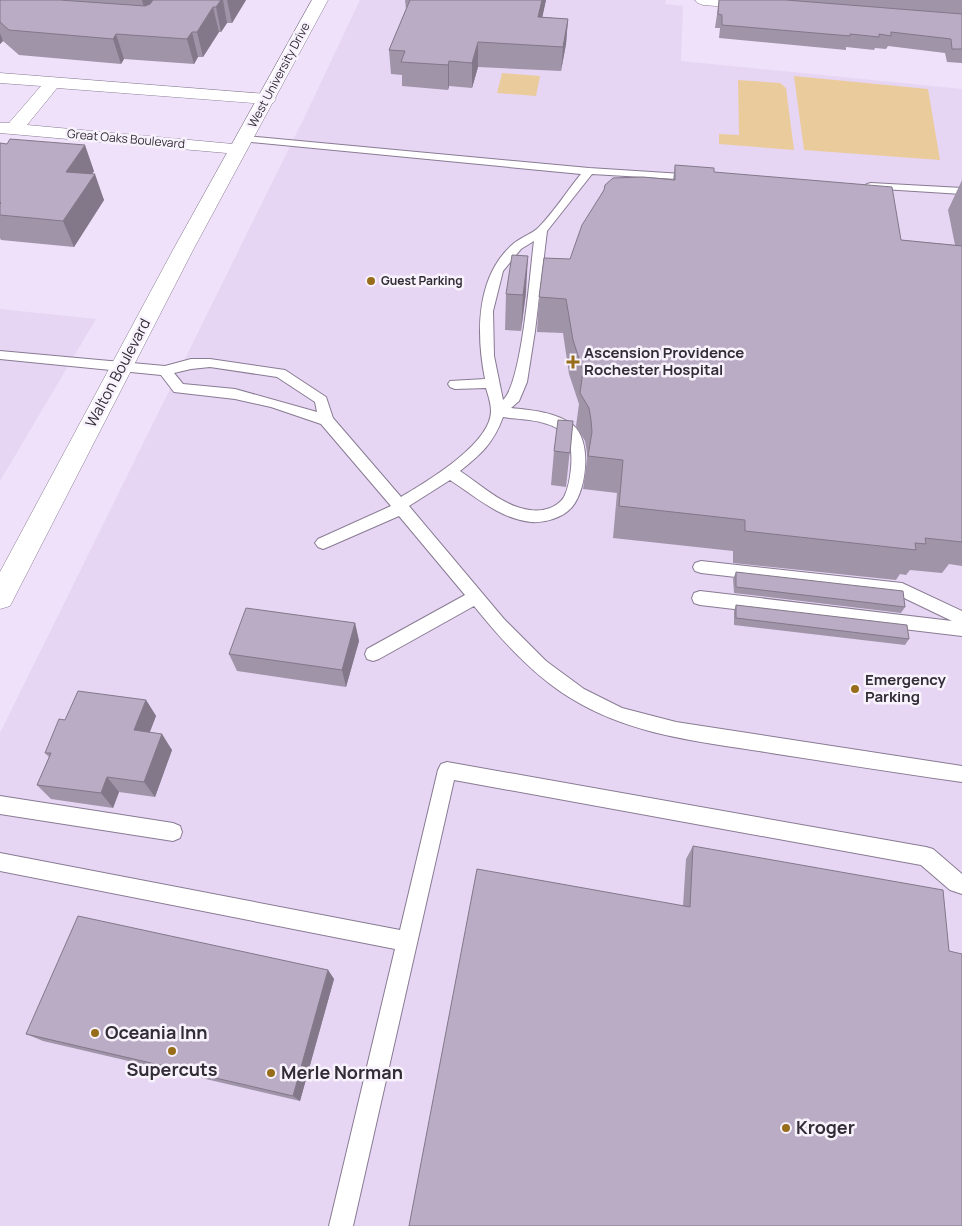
<svg xmlns="http://www.w3.org/2000/svg" width="962" height="1226" font-family="Manrope,sans-serif">
	<rect width="100%" height="100%" fill="#efe1fa"/>
	<!-- built -->
	<path fill="#e7d5f4" d="M 360,0 L 666,0 L 665,4 L 683,6 L 681,61 L 962,89 L 962,1226 L 0,1226 L 0,733 L 305,116 Z
		M 0,309 L 96,319 L 0,481 Z"/>
	<!-- green -->
	<path fill="#eacc9c" d="M 502,73 L 540,76 L 536,96 L 497,93 Z
		M 794,76 L 928,89 L 940,160 L 804,150 Z
		M 738,80 L 780,83 L 786,88 L 794,150 L 719,144 L 719,134 L 739,135 Z"/>
	<g fill="none" stroke-linecap="round" stroke-linejoin="round">
		<!-- lane casing -->
		<g stroke="#887b92" stroke-width="2">
			<path id="lane" d="M 245,136 L 589,168 L 698,175 L 700,177 L 694,180 L 592,174 L 547,231 L 535,331 L 527,382 L 519,401 L 511,408 C 531,410 556,412 573,425 C 592,441 587,489 572,507 C 563,518 544,523 531,522 C 500,519 475,496 450,480 L 409,506 L 504,619 L 546,661 L 584,689 L 622,708 L 676,722 L 962,766 L 962,782 C 898,773 835,763 771,753 C 704,742 632,736 572,699 C 534,676 502,641 474,606 L 379,659 L 373,661 L 367,659 L 365,654 L 367,649 L 465,595 L 399,516 L 328,547 L 323,549 L 318,547 L 315,543 L 318,539 L 391,506 L 321,424 L 271,407 L 235,399 L 174,392 L 161,375 L 0,359 L 0,351 L 165,366 L 191,359 L 210,359 L 285,370 L 326,397 L 333,418 L 401,497 C 426,482 491,444 491,411 C 491,403 488,395 486,388 L 455,389 L 450,387 L 448,384 L 450,381 L 485,379 C 476,334 476,277 512,245 C 519,238 530,235 538,228 C 554,212 567,191 581,174 L 241,141 L 240,139 ZM 534,241 C 530,271 522,383 503,400 L 494,356 L 493,311 L 503,271 L 521,249 ZM 210,367 L 277,377 L 315,402 L 317,412 L 235,389 L 183,384 L 174,373 L 191,369 ZM 503,417 C 523,420 549,419 565,434 C 576,445 571,484 564,497 C 557,508 542,512 530,510 C 504,507 481,485 460,471 C 481,454 493,444 503,417 Z
				M 871,183 L 962,188 L 962,194 L 867,188 L 865,186 L 867,184 Z
				M 701,561 L 902,583 L 962,611 L 962,636 L 700,605 L 694,603 L 692,598 L 694,593 L 700,591 L 952,621 L 900,596 L 701,573 L 695,571 L 693,567 L 695,563 Z
				M 447,762 L 926,847 L 933,849 L 962,874 L 962,894 L 950,890 L 921,865 L 454,780 L 353,1226 L 329,1226 L 395,949 L 0,871 L 0,853 L 400,930 L 438,770 L 441,764 Z
				M 0,796 L 173,823 L 180,826 L 182,832 L 180,838 L 173,841 L 0,814 Z"/>
		</g>
		<!-- street casing -->
		<g stroke="#887b92" stroke-width="1">
			<path id="street" d="M 695,0 L 758,0 L 764,4 L 761,7 L 756,9 L 703,5 L 698,3 Z
				M 0,73 L 267,94 L 273,95 L 276,99 L 273,103 L 267,104 L 57,88 L 27,125 L 244,145 L 247,149 L 244,153 L 238,154 L 0,133 L 0,123 L 9,123 L 41,86 L 0,83 Z"/>
		</g>
		<!-- secondary casing -->
		<g stroke="#887b92" stroke-width="1">
			<path id="secondary" d="M 312,0 L 328,0 L 193,250 L 10,606 L 0,609 L 0,572 L 173,250 Z"/>
		</g>
		<!-- lane -->
		<use href="#lane" fill="#fff" fill-rule="evenodd"/>
		<!-- street -->
		<use href="#street" fill="#fff" fill-rule="evenodd"/>
		<!-- secondary -->
		<use href="#secondary" fill="#fff" fill-rule="evenodd"/>
	</g>
	<!-- wall -->
	<path fill="#a094a9" d="M 0,0 L 246,0 L 232,23 L 227,23 L 221,32 L 219,32 L 203,57 L 198,57 L 194,64 L 124,59 L 121,64 L 19,55 L 3,41 L 0,44 Z
		M 405,0 L 546,0 L 542,17 L 568,19 L 566,44 L 561,71 L 478,67 L 472,88 L 449,86 L 448,90 L 402,86 L 402,75 L 391,74 L 389,50 L 406,9 Z
		M 719,0 L 962,0 L 962,63 L 947,62 L 945,53 L 888,46 L 886,49 L 875,48 L 874,50 L 846,47 L 846,50 L 719,38 L 720,28 L 715,28 Z
		M 0,143 L 94,171 L 92,174 L 104,200 L 74,247 L 1,240 L 0,238 Z
		M 675,165 L 714,172 L 901,240 L 955,245 L 948,210 L 962,180 L 962,566 L 949,564 L 942,573 L 910,570 L 906,575 L 900,574 L 896,580 L 733,563 L 733,551 L 613,538 L 617,493 L 583,489 L 587,460 L 587,453 L 585,441 L 576,426 L 579,404 L 569,374 L 563,333 L 537,332 L 539,297 L 570,259 L 673,180 Z
		M 526,292 L 521,331 L 505,330 L 506,294 Z
		M 573,421 L 566,487 L 551,485 L 554,451 Z
		M 736,572 L 905,607 L 901,613 L 734,593 L 733,579 Z
		M 736,605 L 909,639 L 905,645 L 734,625 L 734,611 Z
		M 355,623 L 359,641 L 346,687 L 237,671 L 229,654 Z
		M 146,700 L 156,716 L 150,732 L 172,750 L 155,797 L 119,792 L 113,808 L 51,799 L 37,785 L 49,757 L 45,753 L 65,720 Z
		M 693,846 L 962,1226 L 683,906 L 686,859 Z
		M 328,970 L 334,979 L 300,1101 L 43,1041 L 26,1034 Z"/>
	<!-- shaded-wall -->
	<path fill="#827889" d="M 142,0 L 157,0 L 148,21 Z
		M 221,0 L 223,0 L 227,23 L 221,32 L 216,7 Z
		M 227,0 L 246,0 L 232,23 Z
		M 542,0 L 546,0 L 537,42 L 538,17 Z
		M 213,7 L 219,32 L 203,57 L 197,32 Z
		M 568,19 L 566,44 L 561,71 L 563,47 Z
		M 192,32 L 198,57 L 194,64 L 187,39 Z
		M 0,33 L 3,41 L 0,44 Z
		M 116,34 L 124,59 L 121,64 L 113,39 Z
		M 478,42 L 478,67 L 472,88 L 472,63 Z
		M 449,61 L 449,86 L 448,90 L 448,65 Z
		M 85,145 L 94,171 L 76,197 L 66,172 Z
		M 95,174 L 104,200 L 74,247 L 63,221 Z
		M 528,256 L 526,292 L 521,331 L 523,295 Z
		M 355,623 L 359,641 L 346,687 L 342,670 Z
		M 146,700 L 156,716 L 144,746 L 134,730 Z
		M 162,734 L 172,750 L 155,797 L 144,782 Z
		M 107,777 L 119,792 L 113,808 L 101,793 Z
		M 328,970 L 334,979 L 300,1101 L 293,1096 Z"/>
	<!-- building -->
	<path fill="#baacc4" stroke="#827889" d="M 0,0 L 60,0 L 145,6 L 150,4 L 153,0 L 221,0 L 216,7 L 213,7 L 197,32 L 192,32 L 187,39 L 116,34 L 113,39 L 9,30 L 0,22 Z
		M 410,0 L 542,0 L 538,17 L 568,19 L 563,47 L 478,42 L 472,63 L 449,61 L 448,65 L 401,62 L 405,51 L 389,50 Z
		M 719,0 L 786,0 L 962,14 L 962,49 L 952,49 L 951,39 L 891,32 L 891,36 L 879,34 L 879,37 L 850,34 L 850,36 L 722,25 L 722,15 L 718,14 Z
		M 10,139 L 85,145 L 66,172 L 95,174 L 63,221 L 0,215 L 0,204 L 1,203 L 0,202 L 0,143 L 7,144 Z
		M 675,165 L 714,168 L 714,172 L 892,187 L 901,240 L 962,246 L 962,542 L 925,538 L 926,544 L 915,543 L 916,550 L 745,531 L 745,520 L 619,506 L 623,460 L 588,456 L 592,432 L 591,420 L 589,408 L 580,393 L 583,371 L 573,340 L 566,299 L 539,297 L 544,258 L 570,259 L 582,225 L 604,190 L 605,185 L 613,178 L 643,177 L 675,180 Z
		M 512,255 L 528,256 L 523,295 L 506,294 Z
		M 558,420 L 573,421 L 570,453 L 554,451 Z
		M 736,572 L 903,591 L 905,607 L 736,587 Z
		M 736,605 L 907,625 L 909,639 L 736,618 Z
		M 246,608 L 355,623 L 342,670 L 229,654 Z
		M 78,691 L 146,700 L 134,730 L 162,734 L 144,782 L 107,777 L 101,793 L 37,785 L 51,753 L 45,753 L 59,719 L 65,720 Z
		M 693,846 L 943,890 L 949,951 L 962,954 L 962,1226 L 409,1226 L 477,869 L 690,907 Z
		M 78,916 L 328,970 L 293,1096 L 26,1034 Z"/>
	<!-- markers -->
	<g fill="#976d1a" stroke="#f8f2fc" stroke-width="2">
		<circle cx="371" cy="281" r="5"/>
		<path d="M570.5 354.5h5v5h5v5h-5v5h-5v-5h-5v-5h5z"/>
		<circle cx="855" cy="689" r="5"/>
		<circle cx="95" cy="1033" r="5"/>
		<circle cx="172" cy="1051" r="5"/>
		<circle cx="271" cy="1073" r="5"/>
		<circle cx="786" cy="1128" r="5"/>
	</g>
	<g text-anchor="middle" stroke-width="5" stroke-linejoin="round" paint-order="stroke">
		<!-- far-street labels -->
		<g font-size="12" fill="#322c36" stroke="#f8f2fc">
			<text transform="translate(279 75) rotate(-62)" y="4">West University Drive</text>
			<text transform="translate(126 139) rotate(5)" y="4">Great Oaks Boulevard</text>
		</g>
		<!-- far-poi labels -->
		<g font-size="12" font-weight="bold" fill="#322c36" stroke="#f8f2fc" text-anchor="start">
			<text x="381" y="285">Guest Parking</text>
		</g>
		<!-- poi labels -->
		<g font-size="15" font-weight="bold" fill="#322c36" stroke="#f8f2fc" text-anchor="start">
			<text x="584" y="358">Ascension Providence<tspan x="584" dy="17">Rochester Hospital</tspan></text>
			<text x="865" y="685">Emergency<tspan x="865" dy="17">Parking</tspan></text>
		</g>
		<!-- street labels -->
		<g font-size="15" fill="#322c36" stroke="#f8f2fc">
			<text transform="translate(118 373) rotate(-62)" y="5">Walton Boulevard</text>
		</g>
		<!-- near-poi labels -->
		<g font-size="18" font-weight="bold" fill="#322c36" stroke="#f8f2fc" text-anchor="start">
			<text x="105" y="1039">Oceania Inn</text>
			<text x="172" y="1076" text-anchor="middle">Supercuts</text>
			<text x="281" y="1079">Merle Norman</text>
			<text x="796" y="1134">Kroger</text>
		</g>
	</g>
</svg>
